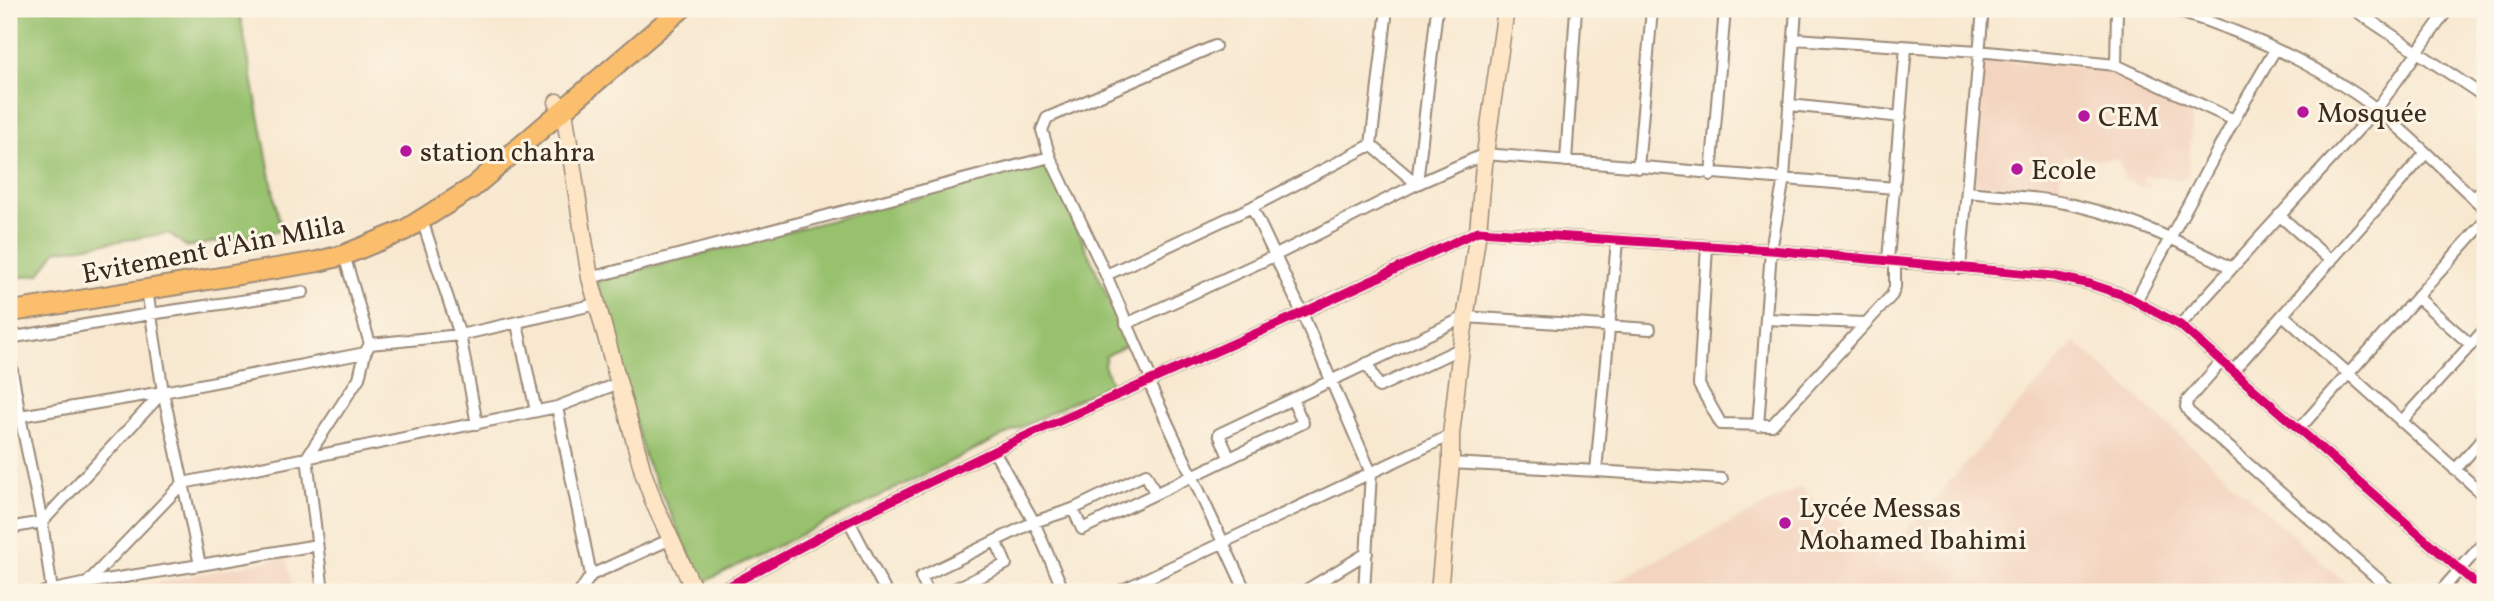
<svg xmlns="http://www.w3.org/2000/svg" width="2494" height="601" font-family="Vollkorn,serif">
	<rect width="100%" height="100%" fill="#fcf5e5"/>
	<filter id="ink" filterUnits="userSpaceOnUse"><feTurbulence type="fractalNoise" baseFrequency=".0143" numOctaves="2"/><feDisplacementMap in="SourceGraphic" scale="14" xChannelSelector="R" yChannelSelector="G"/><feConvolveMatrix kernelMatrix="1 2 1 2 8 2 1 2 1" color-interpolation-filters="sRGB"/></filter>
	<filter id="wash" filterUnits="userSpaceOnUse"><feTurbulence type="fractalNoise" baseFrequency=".00686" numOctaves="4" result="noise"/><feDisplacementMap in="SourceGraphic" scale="28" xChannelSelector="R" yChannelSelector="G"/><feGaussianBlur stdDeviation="1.57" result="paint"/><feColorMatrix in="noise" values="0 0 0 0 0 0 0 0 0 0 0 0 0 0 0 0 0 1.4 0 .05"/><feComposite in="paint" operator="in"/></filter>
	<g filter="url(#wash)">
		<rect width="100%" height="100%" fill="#f8e8d0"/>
		<!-- built -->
		<path fill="#f3d4bf" d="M 1981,59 L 2111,69 L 2193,107 L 2188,176 L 2184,176 L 2183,180 L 2145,176 L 2144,181 L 2149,183 L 2151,186 L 2148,188 L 2136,186 L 2133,182 L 2123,179 L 2124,172 L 2120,166 L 2119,160 L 2063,156 L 2058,192 L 1972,183 Z
			M 2075,342 L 2356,592 L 1594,592 L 1801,487 L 1880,559 Z
			M 286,557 L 294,592 L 112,592 Z"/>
		<!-- green -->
		<path fill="#98c16e" stroke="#6a7646" stroke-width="2" d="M 9,9 L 239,9 L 281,231 L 187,247 L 169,233 L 56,251 L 40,274 L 9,279 Z
			M 1048,164 L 1129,344 L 1106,356 L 1104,365 L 1111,383 L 702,583 L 645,458 L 596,281 Z"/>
	</g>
	<g filter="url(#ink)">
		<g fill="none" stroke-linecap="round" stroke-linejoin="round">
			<!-- street casing -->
			<g stroke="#9a8977" stroke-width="14">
				<path id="street" d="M 2117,9 L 2116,65 L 2234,120
					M 2170,9 C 2234,28 2300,57 2356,94 C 2400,124 2445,172 2485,209
					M 2353,9 L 2485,97
					M 1795,39 L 1978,51 L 2116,65
					M 1790,105 L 1901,117
					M 1371,145 L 1387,9
					M 1566,161 L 1576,9
					M 1638,168 L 1652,9
					M 1711,175 L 1725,9
					M 1967,192 C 2004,196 2042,197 2078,206 C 2133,219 2182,243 2232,268
					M 2474,199 L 2485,187
					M 1252,207 L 1302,313 L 1371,473 L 1364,592
					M 2279,215 L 2331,261
					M 422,220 L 460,335 L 477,424
					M 1617,241 L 1596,471 L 1722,479
					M 1707,246 L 1699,385 L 1721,424 L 1772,425 L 1892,295 L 1895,287 L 1895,262
					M 1888,260 L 1906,47
					M 1960,268 L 1983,9
					M 1106,275 L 1252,207 L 1371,145 L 1417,184 L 1437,9
					M 590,278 L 1050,157
					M 147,290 L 163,392 L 365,353
					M 2417,297 L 2471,345
					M 2136,301 L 2234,120 L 2275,50
					M 2283,315 L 2485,496
					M 1766,319 L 1865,323
					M 517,324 L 536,411
					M 1126,324 L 1274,256 L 1417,184 L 1485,154 L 1895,188
					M 2180,325 L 2376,110 L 2448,9
					M 9,338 L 150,314 L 303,292
					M 370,344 L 460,335 L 597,304
					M 9,354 L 20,416 L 9,418
					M 2222,361 L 2187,401 L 2186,407 L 2189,412 L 2393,592
					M 1367,363 L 1379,387 L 1461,348
					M 2233,371 L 2425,154
					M 1152,381 L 1106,275 L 1050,157 L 1042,130 L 1047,118 L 1215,46
					M 1149,383 L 1246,592
					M 163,392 L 183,483 L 557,407 L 619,383
					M 557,407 L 591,575 L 671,539
					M 2401,422 L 2485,329
					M 1758,426 L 1771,250 L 1784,178 L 1796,9
					M 2299,429 L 2485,221
					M 994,451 L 1034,522 L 1064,592
					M 1229,457 L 1219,434 L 1465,317 L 1650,329
					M 1451,463 L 1596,471
					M 2455,470 L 2485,436
					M 1073,509 L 1082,529 L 1303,423 L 1292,399
					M 849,521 L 886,592
					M 9,528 L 42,522 L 20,416 L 163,392
					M 87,583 L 200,565
					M 52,591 L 42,522 L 163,392
					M 44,592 L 87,583 L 183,483 L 200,565 L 317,545
					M 323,592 L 307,457 L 359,378 L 365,353 L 370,344 L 344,255
					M 580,592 L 591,575
					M 718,592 L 849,521 L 1019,439 L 1302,313 L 1478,231 L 1771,250 L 2053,276 L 2090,284 L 2126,296 L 2180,325 L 2485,592
					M 928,592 L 921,577 L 1034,522 L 1073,509 L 1146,474 L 1155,493
					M 948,592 L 1006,564 L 996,541
					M 1118,592 L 1451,435
					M 1303,592 L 1367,553
					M 1550,592 L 1551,588
					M 2440,592 L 2485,541"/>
			</g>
			<!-- secondary casing -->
			<g stroke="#9a8977" stroke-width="19">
				<path id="secondary" d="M 557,102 L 564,111 L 590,278 L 643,472 L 654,503 L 695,592
					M 1439,592 L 1451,463 L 1451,435 L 1461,348 L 1478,231 L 1485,154 L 1506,9"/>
			</g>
			<!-- highway casing -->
			<g stroke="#9a8977" stroke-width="23">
				<path id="highway" d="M 9,312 L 316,262 L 344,255 L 405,230 L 472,188 L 681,9"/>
			</g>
			<!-- street -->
			<use href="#street" stroke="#fff" stroke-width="10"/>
			<!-- secondary -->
			<use href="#secondary" stroke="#fde5c5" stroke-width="16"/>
			<!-- highway -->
			<use href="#highway" stroke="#fabe6d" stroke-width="19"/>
			<!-- cycleway casing -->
			<g stroke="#fcf5e5" stroke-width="13">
				<path id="cycleway" d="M 718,592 L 849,521 L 1019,439 L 1302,313 L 1478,231 L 1771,250 L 2053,276 L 2090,284 L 2126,296 L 2180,325 L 2485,592"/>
			</g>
			<!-- cycleway -->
			<use href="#cycleway" stroke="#d6006c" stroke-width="9"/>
		</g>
	</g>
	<!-- markers -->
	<g fill="#b5179e" stroke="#fcf5e5" stroke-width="2.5">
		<circle cx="2303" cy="112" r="7"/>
		<circle cx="2084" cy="116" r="7"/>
		<circle cx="406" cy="151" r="7"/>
		<circle cx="2017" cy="169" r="7"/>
		<circle cx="1785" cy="523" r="7"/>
	</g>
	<g text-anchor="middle" stroke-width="6" stroke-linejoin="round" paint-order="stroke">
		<!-- poi labels -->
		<g font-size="28" fill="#3b2a1e" stroke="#fcf5e5" text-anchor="start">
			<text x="2317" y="122">Mosquée</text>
			<text x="2098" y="126">CEM</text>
			<text x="420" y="161">station chahra</text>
			<text x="2031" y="179">Ecole</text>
			<text x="1799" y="517">Lycée Messas<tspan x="1799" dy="32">Mohamed Ibahimi</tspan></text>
		</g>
		<!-- street labels -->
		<g font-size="28" fill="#3b2a1e" stroke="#fcf5e5">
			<text transform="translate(213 248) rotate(-11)" y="10">Evitement d'Ain Mlila</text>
		</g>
	</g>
	<!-- margin -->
	<rect width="2494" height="601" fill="none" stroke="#fcf5e5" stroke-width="35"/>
</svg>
